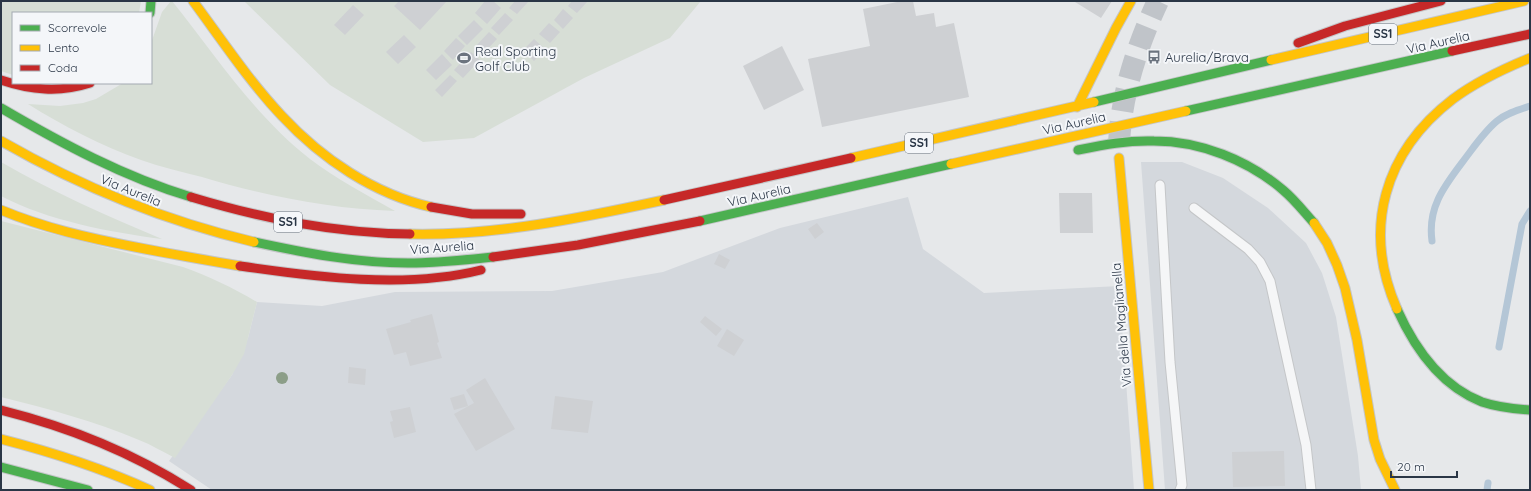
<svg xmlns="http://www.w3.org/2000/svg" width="1531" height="491" font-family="Quicksand,sans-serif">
	<rect width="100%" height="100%" fill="#e6e8ea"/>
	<!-- built -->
	<path fill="#d4d8dd" d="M 1141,162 L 1182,162 L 1223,178 L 1268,208 L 1306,243 L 1322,273 L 1336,317 L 1358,456 L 1361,490 L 1165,490 Z
		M 908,197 L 923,249 L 984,293 L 1119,286 L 1134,490 L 212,490 L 169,461 L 232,375 L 248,338 L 257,302 L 322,306 L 395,292 L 552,291 L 663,272 L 780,228 Z"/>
	<!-- green -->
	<path fill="#d7ded6" d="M 1,1 L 141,1 L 139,13 L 13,13 L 13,75 L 1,71 Z
		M 171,1 L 172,1 C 216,56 254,115 310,159 C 336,179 367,195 395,211 C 330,209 265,196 202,177 C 182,172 161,167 141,160 C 102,146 63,126 28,104 L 60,106 L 83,103 L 96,99 L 123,83 L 151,83 L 151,43 L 162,12 Z
		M 244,1 L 701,1 L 670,38 L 584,78 L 474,138 L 423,142 L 330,85 Z
		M 1,162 C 53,192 107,216 162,239 C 109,232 49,221 1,196 Z
		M 1,221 L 183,267 C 209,276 233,288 257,302 L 244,354 L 232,375 L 175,458 C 163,452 152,445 139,440 C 95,421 48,409 1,397 Z"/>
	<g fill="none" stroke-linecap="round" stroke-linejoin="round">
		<!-- stream -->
		<path stroke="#b4c6d6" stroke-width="7" d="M 1432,241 C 1427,205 1447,183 1467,156 C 1476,144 1485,131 1497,121 C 1507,113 1518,110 1530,106
			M 1499,347 L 1522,224 L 1530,211
			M 1487,490 L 1488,483"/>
	</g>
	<!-- building -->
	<path fill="#ced0d3" d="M 399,1 L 447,1 L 420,30 L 394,6 Z
		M 485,1 L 493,1 L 501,8 L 487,24 L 475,13 Z
		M 515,1 L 529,1 L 517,14 L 509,8 Z
		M 572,1 L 586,1 L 587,2 L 577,13 L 568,6 Z
		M 902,1 L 913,1 L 916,16 L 934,13 L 936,27 L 954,23 L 969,97 L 822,127 L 808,59 L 870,46 L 863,9 Z
		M 1076,1 L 1112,1 L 1101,18 L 1075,2 Z
		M 353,5 L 364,15 L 345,35 L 334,25 Z
		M 563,9 L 573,18 L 563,29 L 554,20 Z
		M 505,13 L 513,20 L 499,35 L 491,28 Z
		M 474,20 L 483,29 L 467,45 L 458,36 Z
		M 549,23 L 560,32 L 550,43 L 539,34 Z
		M 489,32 L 497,39 L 482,55 L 474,48 Z
		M 404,35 L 416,47 L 398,64 L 386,52 Z
		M 456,38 L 465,46 L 453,60 L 444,51 Z
		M 534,39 L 545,49 L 534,61 L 523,50 Z
		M 782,46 L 804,90 L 764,110 L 743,66 Z
		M 471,52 L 480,60 L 463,78 L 454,70 Z
		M 442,54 L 452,65 L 436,80 L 426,70 Z
		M 450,75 L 457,81 L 442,97 L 435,90 Z
		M 1059,193 L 1092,193 L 1093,233 L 1060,233 Z
		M 817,223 L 824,232 L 815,239 L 808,229 Z
		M 719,254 L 730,260 L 725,269 L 714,264 Z
		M 432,314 L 439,342 L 437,343 L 442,358 L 410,366 L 406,352 L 394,355 L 386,329 L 411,322 L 410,320 Z
		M 705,316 L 722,329 L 716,336 L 700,322 Z
		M 727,329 L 744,340 L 734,356 L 717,346 Z
		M 349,367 L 366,369 L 365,385 L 348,383 Z
		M 485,378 L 515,429 L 476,451 L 454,414 L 474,403 L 466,390 Z
		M 464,394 L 468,406 L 454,410 L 450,398 Z
		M 555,396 L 593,401 L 588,433 L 551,429 Z
		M 410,407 L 416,432 L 394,438 L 390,422 L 393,421 L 390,411 Z
		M 1284,451 L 1285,486 L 1233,487 L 1232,452 Z"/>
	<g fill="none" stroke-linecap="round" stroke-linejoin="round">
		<!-- secondary-tunnel -->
		<path stroke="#c0c4c9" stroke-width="22" stroke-dasharray="22 11" stroke-linecap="butt" d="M 1119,144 C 1121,95 1137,46 1158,1"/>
		<!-- lane casing -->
		<g stroke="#c4c6c8" stroke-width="11">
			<path id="lane" d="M 1160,185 L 1170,362 L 1182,485 L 1180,490
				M 1194,208 L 1248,249 L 1260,262 L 1270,281 L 1306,445 L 1311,490"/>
		</g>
		<!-- fast casing -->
		<g stroke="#c4c6c8" stroke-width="11">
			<path id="fast" d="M 150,13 L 151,1
				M 1094,102 L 1271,60
				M 1,108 C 61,143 124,177 191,197
				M 1186,111 L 1452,51
				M 1078,150 C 1103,145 1128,140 1154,141 C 1200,141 1248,160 1283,190 C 1295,200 1304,212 1314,223
				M 700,221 L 951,164
				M 254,242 C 305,253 356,263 408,263 C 437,263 465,260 493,257
				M 1397,309 C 1414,347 1441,386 1482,402 C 1497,407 1514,409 1530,410
				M 1,467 L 88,490"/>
		</g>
		<!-- slow casing -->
		<g stroke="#c4c6c8" stroke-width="11">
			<path id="slow" d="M 193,1 C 222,40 249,81 282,116 C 322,159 374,194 431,207
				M 1271,60 L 1524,1
				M 1077,107 L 1116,28 L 1131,1
				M 1,141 C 81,187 165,221 254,242
				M 851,158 L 1094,102
				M 1119,158 L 1149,490
				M 951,164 L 1186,111
				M 1,210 C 44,228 89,238 135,247 C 170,254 205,260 240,266
				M 1314,223 L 1327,243 L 1337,265 L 1345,288 L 1357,340 L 1374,440 L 1380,459 L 1395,490
				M 410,234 C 495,236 581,218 664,200
				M 1397,309 C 1362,229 1384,152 1453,99 C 1476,82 1503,69 1530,58
				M 1,439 C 52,452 102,468 150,490"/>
		</g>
		<!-- jam casing -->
		<g stroke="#c4c6c8" stroke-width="11">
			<path id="jam" d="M 1298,43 L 1345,26 L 1441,1
				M 1452,51 L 1530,34
				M 1,80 C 31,90 59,93 90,83
				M 191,197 C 264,219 334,233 410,234
				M 664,200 L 851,158
				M 431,207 L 472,214 L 521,214
				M 493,257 L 578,245 L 700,221
				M 240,266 C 316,277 406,289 481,270
				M 1,410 C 69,427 132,452 191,490"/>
		</g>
		<!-- lane -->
		<use href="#lane" stroke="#f5f6f7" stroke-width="9"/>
		<!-- fast -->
		<use href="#fast" stroke="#4caf50" stroke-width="9"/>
		<!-- slow -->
		<use href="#slow" stroke="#ffc107" stroke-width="9"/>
		<!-- jam -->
		<use href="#jam" stroke="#c62828" stroke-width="9"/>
	</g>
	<!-- trees -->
	<circle fill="#8c9e88" cx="282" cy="378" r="6"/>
	<!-- icons -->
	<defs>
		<g id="bus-bare" transform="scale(1.08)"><path d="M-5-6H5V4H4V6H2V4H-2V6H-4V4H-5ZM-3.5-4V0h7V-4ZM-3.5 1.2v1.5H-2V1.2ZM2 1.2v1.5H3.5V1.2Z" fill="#6c747f" stroke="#f4f6f9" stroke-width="2.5" paint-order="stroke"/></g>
		<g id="stadium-bare" transform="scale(1.08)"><path d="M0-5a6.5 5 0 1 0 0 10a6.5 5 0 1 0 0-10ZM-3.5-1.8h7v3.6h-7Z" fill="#6c747f" stroke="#f4f6f9" stroke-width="2.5" paint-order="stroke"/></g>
	</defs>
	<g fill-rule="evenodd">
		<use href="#bus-bare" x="1154" y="57"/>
		<use href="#stadium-bare" x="464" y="58"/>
	</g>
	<g text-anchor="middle" stroke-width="4" stroke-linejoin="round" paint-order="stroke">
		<!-- shield labels -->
		<g fill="#f4f6f9" stroke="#67707c" stroke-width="1">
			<rect x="1369" y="24" width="28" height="20" rx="3"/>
			<rect x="905" y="133" width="28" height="20" rx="3"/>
			<rect x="274" y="212" width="28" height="20" rx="3"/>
		</g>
		<g font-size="12" font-weight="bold" fill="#2a3646">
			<text x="1383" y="38">SS1</text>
			<text x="919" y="147">SS1</text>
			<text x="288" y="226">SS1</text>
		</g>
		<!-- street labels -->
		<g font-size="13" fill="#2a3646" stroke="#f4f6f9">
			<text transform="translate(1438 42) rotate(-13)" y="5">Via Aurelia</text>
			<text transform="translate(1074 123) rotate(-13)" y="5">Via Aurelia</text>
			<text transform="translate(131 190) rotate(22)" y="5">Via Aurelia</text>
			<text transform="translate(759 195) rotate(-13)" y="5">Via Aurelia</text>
			<text transform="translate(442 247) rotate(-4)" y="5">Via Aurelia</text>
			<text transform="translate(1121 325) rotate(-95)" y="5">Via della Maglianella</text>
		</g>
		<!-- poi labels -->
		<g font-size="13" fill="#2a3646" stroke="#f4f6f9" text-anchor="start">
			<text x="475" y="56">Real Sporting<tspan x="475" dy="15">Golf Club</tspan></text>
			<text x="1165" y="62">Aurelia/Brava</text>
		</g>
	</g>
	<!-- border -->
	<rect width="1531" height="491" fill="none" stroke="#2a3646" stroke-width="4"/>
	<!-- legend -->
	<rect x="12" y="12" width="140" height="72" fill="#f4f6f9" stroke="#a3a9b1"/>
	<rect x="20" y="25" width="20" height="6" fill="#4caf50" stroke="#a3a9b1"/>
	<text x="48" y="32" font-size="12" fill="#2a3646">Scorrevole</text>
	<rect x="20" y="45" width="20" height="6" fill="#ffc107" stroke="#a3a9b1"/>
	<text x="48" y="52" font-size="12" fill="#2a3646">Lento</text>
	<rect x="20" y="65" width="20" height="6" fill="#c62828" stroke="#a3a9b1"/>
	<text x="48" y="72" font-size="12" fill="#2a3646">Coda</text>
	<!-- scale -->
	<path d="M1391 471v6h66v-6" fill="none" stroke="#2a3646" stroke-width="2"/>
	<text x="1397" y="471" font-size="12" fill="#2a3646" stroke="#f4f6f9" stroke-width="3" paint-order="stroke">20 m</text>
</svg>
